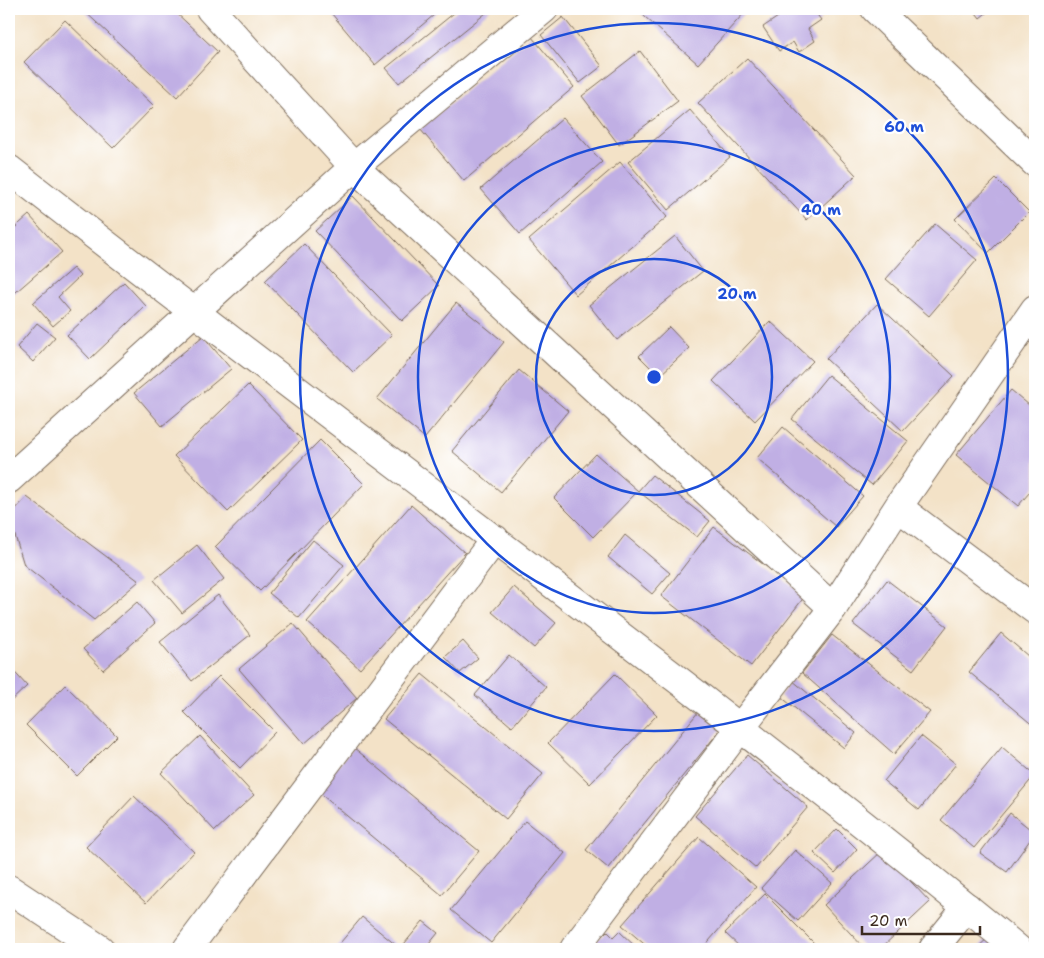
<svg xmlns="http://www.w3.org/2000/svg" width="1044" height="958" font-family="'Shantell Sans',sans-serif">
	<rect width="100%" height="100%" fill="#fff"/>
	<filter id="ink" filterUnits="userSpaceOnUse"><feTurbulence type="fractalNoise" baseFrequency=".02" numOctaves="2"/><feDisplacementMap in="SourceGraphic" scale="10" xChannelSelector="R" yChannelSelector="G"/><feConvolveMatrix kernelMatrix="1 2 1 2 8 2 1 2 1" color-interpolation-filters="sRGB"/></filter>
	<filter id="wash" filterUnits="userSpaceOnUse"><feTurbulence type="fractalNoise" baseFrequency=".0096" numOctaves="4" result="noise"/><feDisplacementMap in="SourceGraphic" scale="20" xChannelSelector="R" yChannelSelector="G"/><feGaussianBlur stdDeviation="1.12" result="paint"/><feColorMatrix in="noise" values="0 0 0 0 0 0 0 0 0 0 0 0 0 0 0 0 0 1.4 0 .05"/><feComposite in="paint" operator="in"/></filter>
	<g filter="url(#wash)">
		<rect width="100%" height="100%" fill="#f3e2c7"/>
		<g id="blocks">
			<!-- building -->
			<path fill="#c0afe4" d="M 82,9 L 172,9 L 218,52 L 177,97 Z
				M 336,9 L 441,9 L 375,65 L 331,13 Z
				M 459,9 L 491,9 L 399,83 L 386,68 Z
				M 636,9 L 741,9 L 745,12 L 698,64 Z
				M 790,9 L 813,9 L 821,20 L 808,29 L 815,41 L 799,52 L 793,42 L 779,51 L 763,27 Z
				M 973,9 L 991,9 L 980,18 Z
				M 563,17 L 602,66 L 580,83 L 541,35 Z
				M 65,20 L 154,106 L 113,148 L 24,62 Z
				M 531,36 L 574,87 L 464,181 L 420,129 Z
				M 640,51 L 678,101 L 619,145 L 582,96 Z
				M 747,58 L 856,175 L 807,220 L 698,103 Z
				M 690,110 L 730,157 L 668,210 L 628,162 Z
				M 563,118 L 602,162 L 520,234 L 481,189 Z
				M 620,162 L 667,217 L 576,295 L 529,240 Z
				M 996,179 L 1029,212 L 988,253 L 955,219 Z
				M 353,196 L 439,286 L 402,321 L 315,231 Z
				M 29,215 L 62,252 L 9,298 L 9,233 Z
				M 935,224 L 977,260 L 929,316 L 886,279 Z
				M 675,236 L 703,271 L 617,340 L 589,305 Z
				M 304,244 L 392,335 L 353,372 L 265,281 Z
				M 73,268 L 80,276 L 58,297 L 70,311 L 53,326 L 33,303 Z
				M 124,282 L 146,306 L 90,359 L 67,335 Z
				M 456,303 L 504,342 L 425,438 L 377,399 Z
				M 877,304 L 954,376 L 903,431 L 826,359 Z
				M 770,321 L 813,361 L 755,421 L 713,381 Z
				M 37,323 L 55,337 L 33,362 L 17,347 Z
				M 669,327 L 689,348 L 659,376 L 639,356 Z
				M 203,336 L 231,369 L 162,426 L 134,393 Z
				M 519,370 L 568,411 L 501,492 L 452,451 Z
				M 828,375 L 908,441 L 872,485 L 792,419 Z
				M 248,385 L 302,440 L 228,512 L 174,456 Z
				M 1011,390 L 1035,410 L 1035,486 L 1018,506 L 956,455 Z
				M 783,427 L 863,496 L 836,527 L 757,458 Z
				M 320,440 L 364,484 L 260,591 L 215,547 Z
				M 596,454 L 638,491 L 593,537 L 554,498 Z
				M 652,475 L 710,521 L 697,537 L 638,491 Z
				M 27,497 L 139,581 L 94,620 L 24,565 L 9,516 Z
				M 411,505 L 465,553 L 360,669 L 307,622 Z
				M 714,527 L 805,596 L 751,666 L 661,596 Z
				M 625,535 L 670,573 L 652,594 L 608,557 Z
				M 313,540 L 344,565 L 299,618 L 269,593 Z
				M 197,545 L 224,579 L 182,613 L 154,580 Z
				M 887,580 L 947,626 L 913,670 L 853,624 Z
				M 514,587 L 556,623 L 534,648 L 492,612 Z
				M 218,595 L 250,635 L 192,681 L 160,642 Z
				M 137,602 L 155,623 L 103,670 L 83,649 Z
				M 293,623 L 357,698 L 304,744 L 239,669 Z
				M 1001,633 L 1035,662 L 1035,727 L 969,672 Z
				M 832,635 L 930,712 L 894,754 L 802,673 Z
				M 463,641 L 478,658 L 460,673 L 445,657 Z
				M 509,655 L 546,687 L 512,727 L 475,695 Z
				M 9,666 L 27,686 L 9,703 Z
				M 422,674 L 543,774 L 506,819 L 384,719 Z
				M 615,674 L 657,715 L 590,784 L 548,743 Z
				M 219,676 L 275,732 L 240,768 L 184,712 Z
				M 792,680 L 856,733 L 844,748 L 780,696 Z
				M 65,685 L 117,736 L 77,776 L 26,725 Z
				M 699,711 L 721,729 L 608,868 L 586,850 Z
				M 200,736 L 254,795 L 215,831 L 161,773 Z
				M 921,736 L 956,764 L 919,810 L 884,781 Z
				M 353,747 L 479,851 L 442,895 L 317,791 Z
				M 1002,747 L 1035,775 L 974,848 L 941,820 Z
				M 747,755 L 808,807 L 756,868 L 695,816 Z
				M 134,796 L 194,852 L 146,903 L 86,847 Z
				M 1010,813 L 1035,833 L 1007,872 L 980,853 Z
				M 525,821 L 565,853 L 491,943 L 451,910 Z
				M 837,829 L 857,849 L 835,873 L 814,853 Z
				M 699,837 L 756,887 L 702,949 L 650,949 L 622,925 Z
				M 795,850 L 832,883 L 798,921 L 761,888 Z
				M 882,851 L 930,902 L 880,949 L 865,949 L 824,905 Z
				M 765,894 L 820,949 L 742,949 L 725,933 Z
				M 362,917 L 397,946 L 394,949 L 335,949 Z
				M 423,921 L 438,933 L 425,949 L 400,949 Z
				M 607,931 L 613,937 L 619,931 L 638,949 L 589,949 Z
				M 990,936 L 1003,949 L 976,949 Z"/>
		</g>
	</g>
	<g filter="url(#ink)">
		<use href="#blocks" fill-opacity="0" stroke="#7b6a59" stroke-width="1"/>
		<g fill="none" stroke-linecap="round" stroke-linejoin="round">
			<!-- minor casing -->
			<g stroke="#7b6a59" stroke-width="30">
				<path id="minor" d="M 210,9 L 354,167 L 833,608
					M 875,9 L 1035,163
					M 9,479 L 354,167 L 544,9
					M 898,507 L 1035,610
					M 9,889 L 100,949
					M 187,949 L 495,539
					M 574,949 L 740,728 L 833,608 L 898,507 L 1035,309
					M 933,949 L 967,907"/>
			</g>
			<!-- tertiary casing -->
			<g stroke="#7b6a59" stroke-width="30">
				<path id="tertiary" d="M 9,169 C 344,431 689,679 1018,949"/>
			</g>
			<!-- minor -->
			<use href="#minor" stroke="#fff" stroke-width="28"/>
			<!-- tertiary -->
			<use href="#tertiary" stroke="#fff" stroke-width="28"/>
		</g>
	</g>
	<!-- distance rings -->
	<g fill="none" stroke="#1d4ed8" stroke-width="2.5">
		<circle cx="654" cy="377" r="118"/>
		<circle cx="654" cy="377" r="236"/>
		<circle cx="654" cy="377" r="354"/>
	</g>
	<circle cx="654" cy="377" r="8" fill="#1d4ed8" stroke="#fff" stroke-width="2.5"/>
	<g font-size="15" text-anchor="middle" font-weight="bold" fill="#1d4ed8" stroke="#fff" stroke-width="4.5" stroke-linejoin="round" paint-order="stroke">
		<text x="904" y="132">60 m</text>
		<text x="821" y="215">40 m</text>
		<text x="737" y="299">20 m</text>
	</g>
	<!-- margin -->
	<rect width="1044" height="958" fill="none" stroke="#fff" stroke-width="30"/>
	<!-- scale -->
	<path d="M862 926v8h118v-8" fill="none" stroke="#3b2a1e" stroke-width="2.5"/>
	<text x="869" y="926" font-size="15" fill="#3b2a1e" stroke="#ffffff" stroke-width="4" paint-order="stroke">20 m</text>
</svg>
